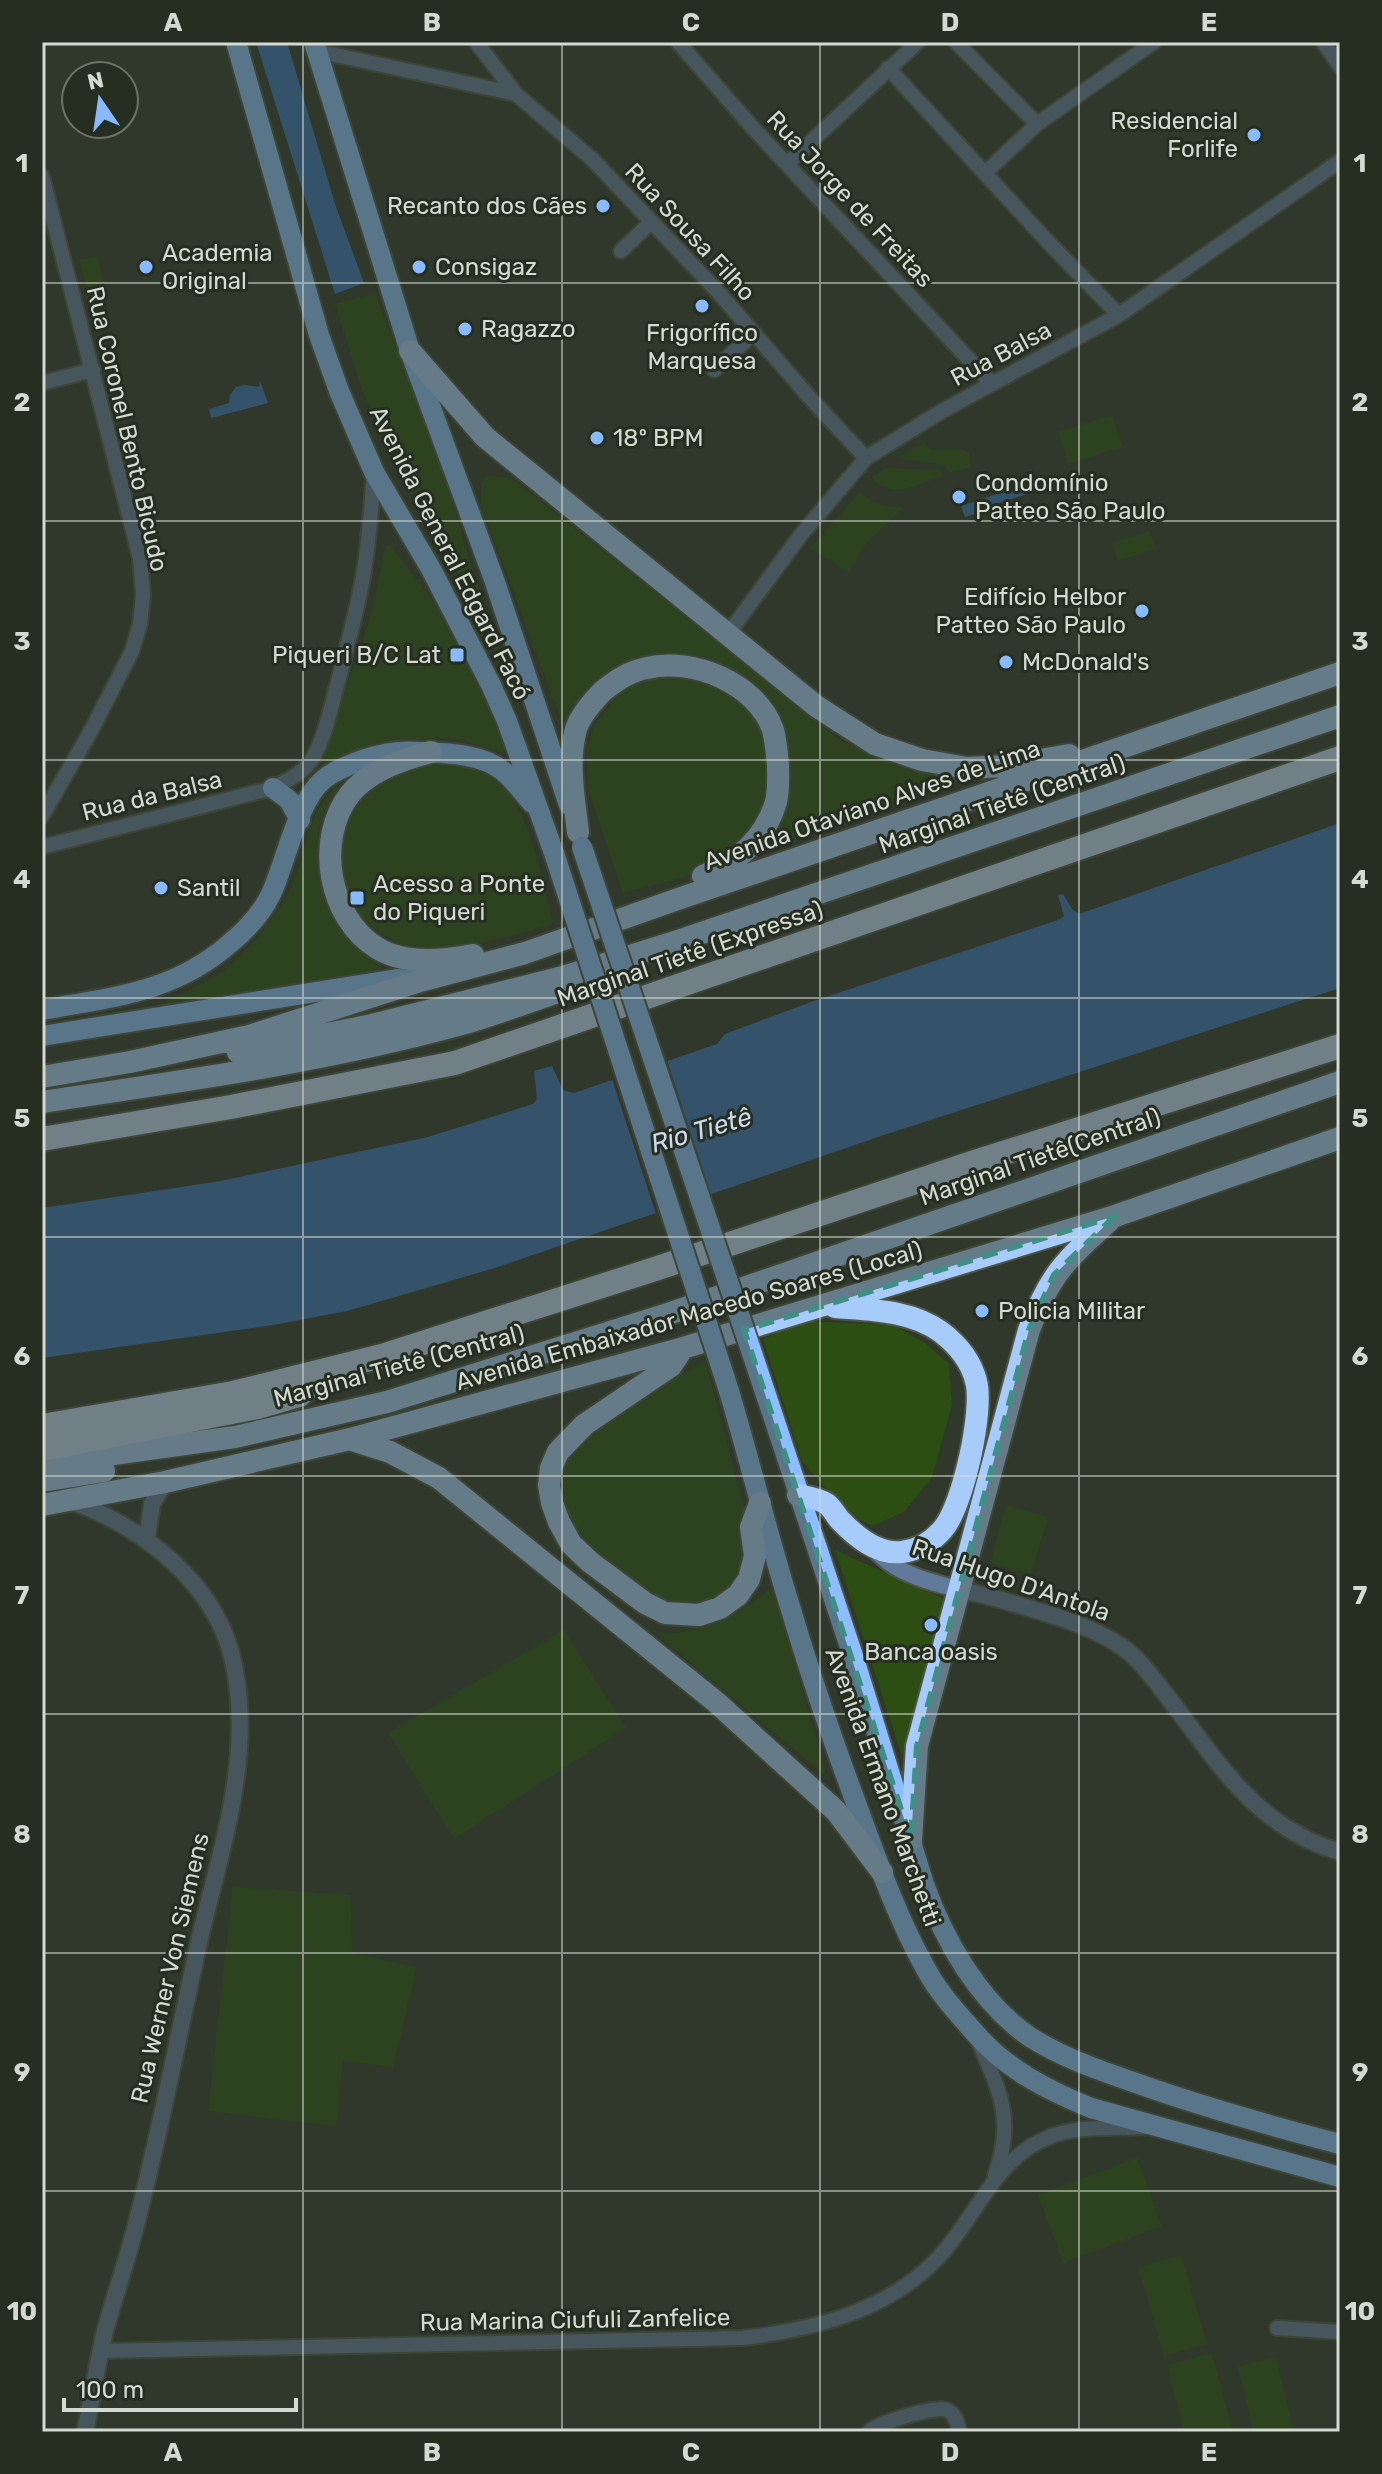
<svg xmlns="http://www.w3.org/2000/svg" width="1382" height="2474" font-family="Rubik,sans-serif">
	<rect width="100%" height="100%" fill="#2f382a"/>
	<!-- green -->
	<path fill="#2c4e13" d="M 98,256 L 107,294 L 89,299 L 79,260 Z
		M 375,293 L 442,465 L 469,559 L 502,654 L 502,663 L 497,657 L 459,575 L 428,525 L 385,442 L 362,390 L 335,304 Z
		M 1112,415 L 1122,447 L 1068,464 L 1058,432 Z
		M 923,443 L 933,450 L 962,449 L 969,453 L 970,467 L 950,473 L 945,465 L 897,458 Z
		M 884,468 L 940,470 L 942,476 C 920,484 890,501 872,478 Z
		M 490,476 L 511,478 L 772,685 L 819,725 L 847,744 L 906,767 L 951,779 L 769,847 L 766,844 C 778,829 790,811 788,790 C 787,781 741,677 736,673 C 683,631 590,661 568,723 L 563,725 L 481,506 L 481,483 L 485,478 Z
		M 860,492 C 873,505 885,507 903,508 L 865,545 L 848,572 L 810,548 Z
		M 1149,531 L 1156,549 L 1118,561 L 1112,543 Z
		M 386,546 L 391,546 L 436,605 L 498,726 L 506,754 C 487,749 464,739 445,738 C 403,738 361,752 323,768 L 321,763 L 368,625 Z
		M 685,677 C 705,683 724,689 741,702 C 786,737 774,813 736,849 C 710,875 657,884 623,893 L 588,788 L 587,750 L 593,728 L 621,690 L 653,679 Z
		M 435,764 C 456,765 478,766 495,779 C 530,805 542,881 553,922 L 549,925 C 518,935 441,956 411,947 C 388,941 360,921 350,899 C 347,892 346,883 344,876 C 341,866 338,855 340,846 C 344,824 357,803 374,789 C 391,774 413,769 435,764 Z
		M 336,786 L 338,788 C 296,843 321,929 379,960 L 382,974 L 158,1009 L 158,1005 C 176,996 195,988 213,978 C 240,962 279,915 292,886 C 308,851 306,816 336,786 Z
		M 806,1321 L 893,1325 L 925,1343 L 949,1364 L 952,1405 L 932,1477 L 904,1512 L 872,1526 L 846,1512 L 802,1461 L 763,1339 Z
		M 705,1361 L 744,1506 L 748,1533 L 745,1556 L 736,1579 L 721,1597 L 696,1606 L 669,1606 L 645,1593 L 569,1535 L 557,1505 L 559,1459 L 595,1420 Z
		M 1006,1505 L 1048,1517 L 1031,1575 L 990,1563 Z
		M 835,1550 L 944,1599 L 902,1756 Z
		M 773,1587 L 827,1777 L 656,1634 C 710,1632 732,1619 773,1587 Z
		M 564,1630 L 626,1728 L 454,1839 L 388,1733 Z
		M 233,1887 L 351,1895 L 352,1953 L 417,1967 L 393,2067 L 343,2061 L 336,2126 L 208,2111 Z
		M 1137,2158 L 1162,2226 L 1063,2263 L 1038,2195 Z
		M 1181,2255 L 1207,2344 L 1164,2356 L 1138,2267 Z
		M 1212,2353 L 1233,2432 L 1184,2432 L 1167,2365 Z
		M 1276,2357 L 1294,2432 L 1253,2432 L 1238,2366 Z"/>
	<!-- water -->
	<path fill="#3b73b8" d="M 256,42 L 287,42 L 335,204 L 364,283 L 335,294 Z
		M 260,381 L 268,403 L 211,418 L 209,409 L 229,403 L 230,395 L 236,387 L 245,385 L 259,387 Z
		M 1024,485 L 1027,494 L 975,511 L 975,514 L 965,517 L 961,506 Z
		M 1340,823 L 1340,988 L 884,1135 L 495,1268 L 347,1311 L 273,1325 L 42,1358 L 42,1208 L 221,1181 L 428,1137 L 533,1104 L 537,1099 L 534,1071 L 552,1066 L 563,1090 L 574,1093 L 717,1044 L 725,1034 L 811,1002 L 1058,920 L 1064,916 L 1058,895 L 1063,894 L 1072,909 L 1079,914 Z"/>
	<!-- pier -->
	<path fill="#2f382a" d="M 666,1057 L 712,1198 L 657,1217 L 611,1076 Z"/>
	<g fill="none" stroke-linecap="round" stroke-linejoin="round">
		<!-- minor casing -->
		<g stroke="#4d5548" stroke-width="18">
			<path id="minor" d="M 476,42 L 516,94 L 593,160 L 718,292 L 811,399 L 866,458
				M 678,42 L 753,128 L 992,384
				M 956,42 L 1037,124
				M 1323,42 L 1340,66
				M 317,51 L 516,94
				M 888,68 L 1048,242 L 1119,315
				M 787,164 L 918,42
				M 985,173 L 1037,124 L 1154,42
				M 42,176 L 140,558 L 143,595 L 140,624 L 132,651 L 92,729 L 42,816
				M 621,251 L 651,222
				M 714,370 L 754,333
				M 42,383 L 93,370
				M 728,634 L 800,536 L 866,458 L 942,411 L 1119,315 L 1340,161
				M 42,847 L 273,788 C 289,780 307,771 315,754 C 327,731 332,702 339,678 C 347,646 356,614 362,582 C 369,546 371,509 374,472
				M 979,2042 C 1000,2093 1015,2120 995,2175
				M 1277,2328 L 1340,2332
				M 101,2351 L 743,2338 C 814,2329 886,2312 937,2259 C 975,2220 994,2159 1047,2138 C 1076,2125 1112,2129 1143,2127
				M 869,2432 C 876,2423 937,2405 947,2410 C 956,2414 957,2424 960,2432"/>
		</g>
		<!-- tertiary casing -->
		<g stroke="#4d5548" stroke-width="20">
			<path id="tertiary" d="M 71,1501 C 145,1528 218,1585 234,1665 C 253,1759 221,1848 200,1938 C 179,2032 161,2128 137,2221 C 128,2258 115,2294 105,2331 C 97,2364 92,2399 85,2432
				M 147,1539 L 152,1504 L 165,1482
				M 874,1548 C 897,1581 964,1589 1002,1600 C 1042,1612 1086,1623 1121,1646 C 1140,1659 1156,1682 1170,1700 C 1219,1764 1257,1828 1340,1852"/>
		</g>
		<!-- primary casing -->
		<g stroke="#4d5548" stroke-width="24">
			<path id="primary" d="M 236,42 L 319,335 L 339,391 L 374,472 L 431,569 L 491,685 L 507,721 L 555,856
				M 314,42 L 410,351 L 495,582 L 569,805
				M 273,788 L 289,800 L 300,820
				M 42,1010 C 112,997 172,993 228,945 C 244,932 262,913 271,894 C 286,862 297,801 324,779 C 335,770 349,765 362,760 C 382,753 401,750 421,752 C 447,753 482,754 503,771 C 514,780 523,793 532,803
				M 42,1036 L 397,979 L 412,980
				M 761,1380 L 854,1659 L 924,1884 C 944,1940 979,2002 1030,2037 C 1063,2058 1099,2070 1136,2083 C 1203,2107 1271,2126 1340,2144
				M 729,1391 C 751,1465 769,1540 792,1613 C 811,1677 833,1741 856,1803 C 877,1860 897,1918 927,1971 C 939,1993 958,2014 975,2033 C 1006,2069 1047,2090 1091,2108 L 1340,2177"/>
		</g>
		<!-- trunk casing -->
		<g stroke="#4d5548" stroke-width="26">
			<path id="trunk" d="M 410,351 L 485,437 L 816,706 L 875,744 L 922,760 L 967,768 L 1005,766 L 1069,755
				M 431,752 C 403,759 368,771 350,794 C 315,839 328,918 377,948 C 405,965 443,961 473,955
				M 578,832 C 574,799 567,762 576,729 C 581,714 593,701 604,690 C 617,680 630,671 647,668 C 692,657 757,683 773,730 C 776,741 777,754 778,766 C 778,779 779,789 776,802 C 765,839 738,862 703,876
				M 238,1052 L 372,1025 L 563,977 L 681,940 L 1340,716
				M 42,1077 L 130,1062 L 249,1036 L 420,981 L 525,953 L 678,899 L 1340,673
				M 42,1102 C 183,1081 324,1062 462,1024 C 497,1014 531,1001 566,989
				M 683,1348 L 671,1366 L 584,1425 L 558,1452 L 551,1468 L 549,1485 L 552,1503 L 559,1522 L 571,1544 L 590,1562 L 645,1603 L 665,1613 L 699,1615 L 720,1608 L 738,1595 L 749,1579 L 755,1556 L 751,1527 L 760,1503
				M 352,1440 L 390,1452 L 439,1478 L 716,1702 L 836,1811 L 882,1872
				M 42,1464 L 235,1437 L 387,1402 L 671,1313 L 1340,1082
				M 42,1481 L 104,1471
				M 798,1495 C 807,1497 820,1499 827,1504 C 832,1508 835,1514 839,1519 C 855,1536 877,1555 902,1552 C 918,1550 933,1541 943,1529 C 963,1506 984,1410 976,1381 C 971,1361 958,1345 941,1332 C 911,1310 871,1310 835,1307
				M 42,1505 L 165,1482 L 350,1439 L 683,1348 L 1115,1216 L 1340,1138
				M 911,1840 L 917,1746 L 1029,1330 C 1050,1274 1066,1260 1109,1221"/>
		</g>
		<!-- motorway casing -->
		<g stroke="#4d5548" stroke-width="28">
			<path id="motorway" d="M 42,1139 L 231,1107 L 455,1063 L 1340,758
				M 42,1426 L 233,1393 L 382,1356 L 658,1268 L 975,1162 L 1340,1046
				M 42,1449 L 258,1407 L 299,1395 L 325,1373"/>
		</g>
		<!-- minor -->
		<use href="#minor" stroke="#627a99" stroke-width="14"/>
		<!-- tertiary -->
		<use href="#tertiary" stroke="#627a99" stroke-width="16"/>
		<!-- primary -->
		<use href="#primary" stroke="#8dbffe" stroke-width="20"/>
		<!-- trunk -->
		<use href="#trunk" stroke="#a7ccfa" stroke-width="22"/>
		<!-- motorway -->
		<use href="#motorway" stroke="#c1d8f7" stroke-width="24"/>
		<!-- primary-bridge casing -->
		<g stroke="#4d5548" stroke-width="24" stroke-linecap="butt">
			<path id="primary-bridge" d="M 582,847 L 761,1380
				M 555,856 L 729,1391"/>
		</g>
		<!-- primary-bridge -->
		<use href="#primary-bridge" stroke="#8dbffe" stroke-width="20"/>
	</g>
	<!-- marked area -->
	<path d="M0 0H1382V2474H0ZM 1115,1216 L 1054,1275 L 1029,1330 L 917,1746 L 911,1840 L 744,1330 Z" fill="#2f382a" fill-opacity=".55" fill-rule="evenodd"/>
	<path fill="none" stroke="#408f87" stroke-width="6" stroke-dasharray="16 10" stroke-linejoin="round" d="M 1115,1216 L 1054,1275 L 1029,1330 L 917,1746 L 911,1840 L 744,1330 Z"/>
	<!-- grid -->
	<path fill="none" stroke="#d4dad1" stroke-width="2" stroke-opacity="0.55" d="M 303,42 L 303,2432M 562,42 L 562,2432M 820,42 L 820,2432M 1079,42 L 1079,2432M 42,283 L 1340,283M 42,521 L 1340,521M 42,760 L 1340,760M 42,998 L 1340,998M 42,1237 L 1340,1237M 42,1476 L 1340,1476M 42,1714 L 1340,1714M 42,1953 L 1340,1953M 42,2191 L 1340,2191"/>
	<!-- markers -->
	<g fill="#88bafc" stroke="#252e20" stroke-width="3">
		<circle cx="1254" cy="135" r="8"/>
		<circle cx="603" cy="206" r="8"/>
		<circle cx="146" cy="267" r="8"/>
		<circle cx="419" cy="267" r="8"/>
		<circle cx="702" cy="306" r="8"/>
		<circle cx="465" cy="329" r="8"/>
		<circle cx="597" cy="438" r="8"/>
		<circle cx="959" cy="497" r="8"/>
		<circle cx="1142" cy="611" r="8"/>
		<rect x="449" y="647" width="16" height="16" rx="4"/>
		<circle cx="1006" cy="662" r="8"/>
		<circle cx="161" cy="888" r="8"/>
		<rect x="349" y="890" width="16" height="16" rx="4"/>
		<circle cx="982" cy="1311" r="8"/>
		<circle cx="931" cy="1625" r="8"/>
	</g>
	<g text-anchor="middle" stroke-width="6" stroke-linejoin="round" paint-order="stroke">
		<!-- poi labels -->
		<g font-size="24" fill="#d4dad1" stroke="#252e20" text-anchor="start">
			<text x="1238" y="129" text-anchor="end">Residencial<tspan x="1238" dy="28">Forlife</tspan></text>
			<text x="587" y="214" text-anchor="end">Recanto dos Cães</text>
			<text x="162" y="261">Academia<tspan x="162" dy="28">Original</tspan></text>
			<text x="435" y="275">Consigaz</text>
			<text x="481" y="337">Ragazzo</text>
			<text x="702" y="341" text-anchor="middle">Frigorífico<tspan x="702" dy="28">Marquesa</tspan></text>
			<text x="613" y="446">18º BPM</text>
			<text x="975" y="491">Condomínio<tspan x="975" dy="28">Patteo São Paulo</tspan></text>
			<text x="1126" y="605" text-anchor="end">Edifício Helbor<tspan x="1126" dy="28">Patteo São Paulo</tspan></text>
			<text x="441" y="663" text-anchor="end">Piqueri B/C Lat</text>
			<text x="1022" y="670">McDonald's</text>
			<text x="373" y="892">Acesso a Ponte<tspan x="373" dy="28">do Piqueri</tspan></text>
			<text x="177" y="896">Santil</text>
			<text x="998" y="1319">Policia Militar</text>
			<text x="931" y="1660" text-anchor="middle">Banca oasis</text>
		</g>
		<!-- street labels -->
		<g font-size="24" fill="#d4dad1" stroke="#252e20">
			<text transform="translate(850 199) rotate(47)" y="8">Rua Jorge de Freitas</text>
			<text transform="translate(690 232) rotate(47)" y="8">Rua Sousa Filho</text>
			<text transform="translate(1001 354) rotate(-28)" y="8">Rua Balsa</text>
			<text transform="translate(127 429) rotate(77)" y="8">Rua Coronel Bento Bicudo</text>
			<text transform="translate(450 553) rotate(63)" y="8">Avenida General Edgard Facó</text>
			<text transform="translate(152 796) rotate(-14)" y="8">Rua da Balsa</text>
			<text transform="translate(1002 804) rotate(-19)" y="8">Marginal Tietê (Central)</text>
			<text transform="translate(872 805) rotate(-19)" y="8">Avenida Otaviano Alves de Lima</text>
			<text transform="translate(690 954) rotate(-19)" y="8">Marginal Tietê (Expressa)</text>
			<text transform="translate(1040 1157) rotate(-19)" y="8">Marginal Tietê(Central)</text>
			<text transform="translate(689 1316) rotate(-16)" y="8">Avenida Embaixador Macedo Soares (Local)</text>
			<text transform="translate(399 1366) rotate(-15)" y="8">Marginal Tietê (Central)</text>
			<text transform="translate(1011 1580) rotate(19)" y="8">Rua Hugo D'Antola</text>
			<text transform="translate(883 1787) rotate(70)" y="8">Avenida Ermano Marchetti</text>
			<text transform="translate(170 1968) rotate(-77)" y="8">Rua Werner Von Siemens</text>
			<text transform="translate(575 2320) rotate(-1)" y="8">Rua Marina Ciufuli Zanfelice</text>
		</g>
		<!-- water labels -->
		<g font-size="26" font-style="italic" fill="#cbdaed" stroke="#252e20">
			<text transform="translate(701 1130) rotate(-16)" y="9">Rio Tietê</text>
		</g>
	</g>
	<!-- border -->
	<rect width="1382" height="2474" fill="none" stroke="#252e20" stroke-width="88"/>
	<!-- north arrow -->
	<g transform="translate(100 100) rotate(347)"><circle r="38" fill="#252e20" stroke="#6b7367" stroke-width="2"/>
	<path d="M0-6L14 30L0 20L-14 30Z" fill="#88bafc"/>
	<text y="-12" font-size="22" font-weight="bold" text-anchor="middle" fill="#d4dad1">N</text>
	</g>
	<!-- scale -->
	<path d="M64 2398v12h232v-12" fill="none" stroke="#d4dad1" stroke-width="4"/>
	<text x="76" y="2398" font-size="24" fill="#d4dad1" stroke="#252e20" stroke-width="6" paint-order="stroke">100 m</text>
	<rect x="44" y="44" width="1294" height="2386" fill="none" stroke="#d4dad1" stroke-width="3"/>
	<g font-size="26" text-anchor="middle" font-weight="bold" fill="#d4dad1">
		<text x="173" y="31">A</text>
		<text x="432" y="31">B</text>
		<text x="691" y="31">C</text>
		<text x="950" y="31">D</text>
		<text x="1209" y="31">E</text>
		<text x="22" y="172">1</text>
		<text x="1360" y="172">1</text>
		<text x="22" y="411">2</text>
		<text x="1360" y="411">2</text>
		<text x="22" y="650">3</text>
		<text x="1360" y="650">3</text>
		<text x="22" y="888">4</text>
		<text x="1360" y="888">4</text>
		<text x="22" y="1127">5</text>
		<text x="1360" y="1127">5</text>
		<text x="22" y="1365">6</text>
		<text x="1360" y="1365">6</text>
		<text x="22" y="1604">7</text>
		<text x="1360" y="1604">7</text>
		<text x="22" y="1843">8</text>
		<text x="1360" y="1843">8</text>
		<text x="22" y="2081">9</text>
		<text x="1360" y="2081">9</text>
		<text x="22" y="2320">10</text>
		<text x="1360" y="2320">10</text>
		<text x="173" y="2461">A</text>
		<text x="432" y="2461">B</text>
		<text x="691" y="2461">C</text>
		<text x="950" y="2461">D</text>
		<text x="1209" y="2461">E</text>
	</g>
</svg>
